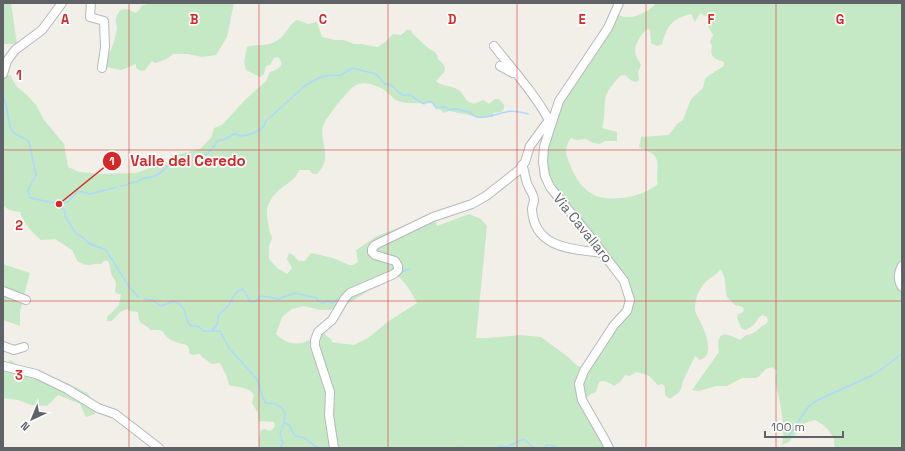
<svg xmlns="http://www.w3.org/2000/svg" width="905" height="451" font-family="'Space Grotesk',sans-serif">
	<rect width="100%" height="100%" fill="#f1efe8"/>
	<!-- green -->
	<path fill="#c5e8c5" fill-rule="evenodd" d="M 3,3 L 11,3 L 17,44 L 3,44 Z
		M 150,3 L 234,3 L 227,37 L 216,55 L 202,57 L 188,54 L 173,54 C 168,59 162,61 155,63 L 152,61 L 145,70 L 141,71 L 136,68 L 136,64 L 121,70 L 101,66 C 110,57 115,40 117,28 C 117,24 115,22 116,18 C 117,16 118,12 121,10 C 127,8 131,11 136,13 L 140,9 L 141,6 Z
		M 656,3 L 902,3 L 902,448 L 834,448 C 837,436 825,425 815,420 L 805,423 L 789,442 L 782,445 C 785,430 782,413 779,398 C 777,388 773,381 777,371 L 772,367 L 766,369 L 759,376 L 756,378 L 742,378 L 727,386 L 716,386 L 699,391 L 692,390 L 719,352 C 716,330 724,332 740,340 L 746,335 C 755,335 759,327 766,324 L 768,321 L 767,317 L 763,315 C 756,317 758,323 752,326 C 750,328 748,328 746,330 L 742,329 L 737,318 L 738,314 L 742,313 L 744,310 L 743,307 L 735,305 L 727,297 C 724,287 727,277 720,269 C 718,274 713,276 709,279 C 700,286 695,297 695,309 C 695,314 699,318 701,323 C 706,334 715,355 700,360 L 695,356 L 683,381 L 681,389 L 679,392 L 670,399 L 665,395 L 665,388 L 663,384 L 658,385 L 648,375 L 636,372 L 630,376 L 625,375 L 621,381 L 614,386 C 609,383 605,379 599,382 L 596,392 L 591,394 L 581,404 L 610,448 L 259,448 L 259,437 L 261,430 L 265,429 L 269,431 L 272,430 L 275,426 L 274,422 L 258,421 L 258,413 L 252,403 L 254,395 C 248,386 238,388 229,385 L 227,377 L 220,363 L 212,364 L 202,357 L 200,354 L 192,355 L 189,353 L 189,349 L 187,345 C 182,344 175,342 171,340 C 160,333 167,329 151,330 C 143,322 138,326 138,312 L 130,311 L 127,309 L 120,312 L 112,321 L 107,321 L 107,317 L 119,305 L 121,294 L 117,294 L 115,291 C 118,277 113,282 111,272 C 110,268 110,265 108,261 L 104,261 L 101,264 C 96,263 91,265 87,265 C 83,265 82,262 78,262 L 72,250 L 55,239 L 41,240 C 32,232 23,223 20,212 L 9,210 L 3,205 L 3,76 L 10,75 L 17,87 L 27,95 L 36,105 L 44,120 L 64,144 L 68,167 L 79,172 L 99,174 L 136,173 L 164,163 L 180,154 L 200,149 L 211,138 L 214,128 L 222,125 L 245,100 L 266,81 L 270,72 C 278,70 286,65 278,57 L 274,58 L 270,65 L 266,66 L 264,74 L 260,77 L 246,70 L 244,62 L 247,47 C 258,43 266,48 278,40 C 286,35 289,24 297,20 L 308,24 L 317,22 L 322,37 L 334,40 L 343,40 L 354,44 L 362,44 L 370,46 L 378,47 L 385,42 L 393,34 L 401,35 L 407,30 L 411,30 L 413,34 L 428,48 L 435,52 L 437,55 L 438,59 L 443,64 L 445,68 L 444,72 L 436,81 C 442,87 450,85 457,89 C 463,92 465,101 471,103 C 475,105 478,102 483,100 L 489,104 L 495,99 L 499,99 L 504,105 L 504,109 L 501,112 L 493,113 L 493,117 L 479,117 L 449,111 L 444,113 L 432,103 C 426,104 403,103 398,101 C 392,98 387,91 381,88 C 376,86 369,83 363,83 C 360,83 354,86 352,88 C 345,94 329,114 325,122 C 315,138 336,155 317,174 L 313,174 L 309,170 L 299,170 C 295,181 285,184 277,192 C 264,205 266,215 270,232 C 270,234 272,236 272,238 C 272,240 270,241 270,243 C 268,249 269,254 269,259 L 277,268 L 287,274 L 292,268 L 287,259 L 289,253 L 293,255 L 299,261 L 305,261 L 311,253 L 333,258 L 349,265 L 353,265 L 358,262 L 356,250 L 377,236 L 434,214 L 437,226 L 469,214 L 481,219 L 487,226 L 476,338 L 489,338 L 520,335 L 541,337 L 568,357 L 577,366 L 585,368 L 627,309 L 626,286 L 553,191 L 544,158 L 561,97 L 598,43 L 614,10 C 616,12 619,15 621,16 C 632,21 650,11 656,3 ZM 700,13 L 708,18 L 708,26 L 713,35 L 710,42 L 712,46 C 709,57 715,59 724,62 L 724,66 L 708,76 L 705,79 L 703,88 L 691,99 L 683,120 L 677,124 L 669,135 L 641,137 L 639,147 C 643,149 651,152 654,155 C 661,162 655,175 658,184 C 643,197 606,205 589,192 C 580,185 575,177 571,167 C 566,155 563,150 571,138 L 576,140 L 586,139 L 593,143 L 600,144 L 605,141 L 617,141 L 617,132 L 602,128 C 605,119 604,109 605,100 C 606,91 614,83 620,76 L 625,75 L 632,81 L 636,82 L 639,80 L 638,72 L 641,65 C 640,62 637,59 636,56 C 633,46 640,35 647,29 L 650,30 L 651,43 L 657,46 L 662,44 C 667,26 671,19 691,14 L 695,22 ZM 396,274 C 406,283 411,291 417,303 L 389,321 L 368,338 L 354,345 L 331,342 L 332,340 L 323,333 C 306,343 292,350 276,334 L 282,317 L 292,309 L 303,306 L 320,310 L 330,310 L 344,306 L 368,291 L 384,284 Z
		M 3,264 L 30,273 L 24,295 L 3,288 Z
		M 3,295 L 22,303 L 20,312 L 20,326 L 3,320 Z
		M 3,360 L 8,362 L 10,360 L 18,365 L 26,376 L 42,380 L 67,383 L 87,393 L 95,402 L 95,414 L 86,417 L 80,404 L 58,395 L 47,406 L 31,405 L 18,400 L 3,398 Z"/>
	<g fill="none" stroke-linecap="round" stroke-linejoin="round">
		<!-- stream -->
		<path stroke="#aadaff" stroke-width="1.5" d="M 3,98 L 4,98 C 8,107 7,126 13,132 C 17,137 24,136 29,142 L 36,175 L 28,190 L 30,198 L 59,204 L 65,211 L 65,216 L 76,234 L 83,237 L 88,243 L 106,250 L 128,285 L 138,297
			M 120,186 C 126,186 130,182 137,182 C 144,176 150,179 157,175 C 165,170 171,162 180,158 C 190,154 194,158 202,156 C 208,155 215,146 217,141 L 226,139 L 234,134 L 237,134 L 239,136 C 248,136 264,131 266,121 L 306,85 L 323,76 L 341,75 L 352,68 L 376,74 L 385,84 L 391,85 L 402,95 L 411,95 C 416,101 419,100 424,104 L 428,101 L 433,103 L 436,108 L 446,107 L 449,110 L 456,109 L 470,112 C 475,123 497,114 506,112 C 513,110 521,112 528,114
			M 59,204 L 68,202 L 78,191 L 90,194 L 117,187
			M 401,272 L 409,269
			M 144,299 L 153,300 L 161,306 L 174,301 C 190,308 182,317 191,326 L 198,326 L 203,331 L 220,331 L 229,348 L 257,379 L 263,398 L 266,403 C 290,404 287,418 280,434 L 283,443 L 280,448
			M 211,331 L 217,325 L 219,314 C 222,311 227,308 229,305 C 233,298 235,291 242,289 C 249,295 246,296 250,302 L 254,302 L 261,296 L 269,297 L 278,299 L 295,293 L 317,298 L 318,301 L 323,303 L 327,301 L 332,303 L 341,298
			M 285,423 L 289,425 L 295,436 C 310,437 309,446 321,448
			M 788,437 L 808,407 L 816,401 L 875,374 L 902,354
			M 460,448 L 461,447 L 463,448
			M 472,448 L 473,448
			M 497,448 L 499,446 L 506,447 L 524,439 L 534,448
			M 539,448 L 540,448
			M 545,448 L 546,445 L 550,445 L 559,448"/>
		<!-- minor casing -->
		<g stroke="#b5b8bc" stroke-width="10">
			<path id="minor" d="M 91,3 L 90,17 L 104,21 L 105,47 L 102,68
				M 494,46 C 513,70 534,93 549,120
				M 500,66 L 513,73
				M 3,74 L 7,61 L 15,50 L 42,30 L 62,3
				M 522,165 C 525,171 525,178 527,183 C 529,189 534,194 534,200 C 534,203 532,206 532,209 C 534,249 573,249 603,253
				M 902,266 C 898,273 897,279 902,287
				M 3,291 L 26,300
				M 3,346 L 14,350 L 24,347
				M 3,366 L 36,374 L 67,389 L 98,408 L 115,414 L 159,448
				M 334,448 L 329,415 L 330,392 L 315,346 L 315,340 L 318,332 L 332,320 L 345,298 L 350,293 L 394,274 L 398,270 L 398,266 L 395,261 L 375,255 L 372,252 L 372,249 L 375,245 L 433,217 L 472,204 L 486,196 L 519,170 L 525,162 L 530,146 L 549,120 L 552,119
				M 609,448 L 605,440 L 582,400 L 579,384 L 584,371 L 614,325 L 627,311 L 630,300 L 624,281 L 592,239 L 550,187 L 545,176 L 543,162 L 544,147 L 559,101 L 608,28 L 619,3"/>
		</g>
		<!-- minor -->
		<use href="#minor" stroke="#fff" stroke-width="8"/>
	</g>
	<!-- grid -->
	<path fill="none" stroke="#d62828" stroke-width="1" stroke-opacity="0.55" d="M 129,3 L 129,448M 259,3 L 259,448M 388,3 L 388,448M 517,3 L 517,448M 646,3 L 646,448M 776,3 L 776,448M 3,150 L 902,150M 3,301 L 902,301"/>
	<g text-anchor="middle" stroke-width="3.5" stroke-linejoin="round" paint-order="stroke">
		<!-- street labels -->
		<g font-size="14" fill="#5f6368" stroke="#fff">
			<text transform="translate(583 228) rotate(51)" y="5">Via Cavallaro</text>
		</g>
	</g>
	<g font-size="13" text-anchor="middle" font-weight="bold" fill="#d62828" stroke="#fff" stroke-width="3.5" stroke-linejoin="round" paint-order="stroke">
		<text x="65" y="24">A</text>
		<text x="194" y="24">B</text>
		<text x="323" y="24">C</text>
		<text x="452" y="24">D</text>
		<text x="582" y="24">E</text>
		<text x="711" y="24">F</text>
		<text x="840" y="24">G</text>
		<text x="19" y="80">1</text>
		<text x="19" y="230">2</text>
		<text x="19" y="380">3</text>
	</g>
	<!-- callouts -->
	<path fill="none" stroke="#d62828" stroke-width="1.5" d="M59 204L112 161"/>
	<g fill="#d62828" stroke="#fff" stroke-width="1.5">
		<circle cx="59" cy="204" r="4"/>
		<circle cx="112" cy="161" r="10"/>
	</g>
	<g font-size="12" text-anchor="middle" font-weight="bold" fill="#fff">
		<text x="112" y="165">1</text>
	</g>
	<g font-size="15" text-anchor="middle" font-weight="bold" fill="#d62828" stroke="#fff" stroke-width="3.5" stroke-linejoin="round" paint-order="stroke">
		<text x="188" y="166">Valle del Ceredo</text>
	</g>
	<!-- border -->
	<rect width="905" height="451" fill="none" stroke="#5f6368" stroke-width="8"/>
	<!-- north arrow -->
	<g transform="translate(32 419) rotate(224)" stroke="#ffffff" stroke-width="3" paint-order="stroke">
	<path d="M0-3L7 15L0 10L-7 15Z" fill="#5f6368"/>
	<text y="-6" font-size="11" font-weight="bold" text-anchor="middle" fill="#5f6368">N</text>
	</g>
	<!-- scale -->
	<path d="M765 431v6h78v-6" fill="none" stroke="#5f6368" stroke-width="2"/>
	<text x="771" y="431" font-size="12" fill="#5f6368" stroke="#ffffff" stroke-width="3" paint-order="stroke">100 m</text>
</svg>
